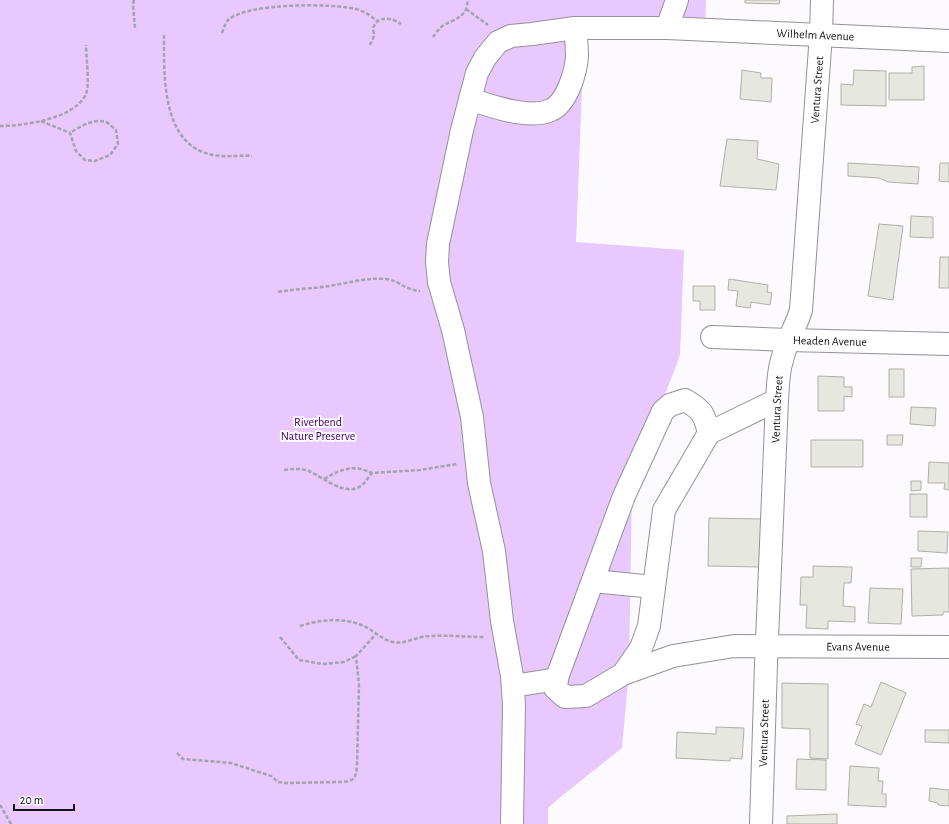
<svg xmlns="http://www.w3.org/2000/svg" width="949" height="824" font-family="'Alegreya Sans',sans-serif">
	<rect width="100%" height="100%" fill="#fcfafe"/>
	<!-- green -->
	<path fill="#e8c8fe" d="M 0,0 L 706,0 L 705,40 L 584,37 L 576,242 L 684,250 L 680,355 L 632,483 L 629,671 L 622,748 L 563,795 L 548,808 L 548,824 L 0,824 Z"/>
	<!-- building -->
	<path fill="#e6e7df" stroke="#afb0a8" d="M 745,0 L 780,0 L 779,4 L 745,3 Z
		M 924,66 L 924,100 L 889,100 L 889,73 L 912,73 L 912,67 Z
		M 742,70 L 761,73 L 761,78 L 772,78 L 771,102 L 740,99 Z
		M 854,70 L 886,71 L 886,106 L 841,105 L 841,84 L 853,85 Z
		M 727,139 L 758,141 L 757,159 L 779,164 L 776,190 L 720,186 Z
		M 848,163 L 919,167 L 918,184 L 888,182 L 879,178 L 848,176 Z
		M 940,163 L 949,163 L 949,182 L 939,181 Z
		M 911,216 L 933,217 L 933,238 L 910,237 Z
		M 879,224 L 903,226 L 893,300 L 868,296 Z
		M 940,257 L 949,257 L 949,288 L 939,288 Z
		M 729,279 L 768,285 L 767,292 L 772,293 L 770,305 L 751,302 L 750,308 L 736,306 L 738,291 L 728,290 Z
		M 693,286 L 715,286 L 715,310 L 700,310 L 700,301 L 693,301 Z
		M 889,369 L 904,369 L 904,397 L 889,397 Z
		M 818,376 L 844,377 L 844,387 L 852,387 L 852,397 L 844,396 L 844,411 L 818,411 Z
		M 911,407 L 936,408 L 935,426 L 910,424 Z
		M 887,435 L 903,435 L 902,445 L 887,445 Z
		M 811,440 L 863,440 L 863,467 L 811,467 Z
		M 929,462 L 949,463 L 949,490 L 944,489 L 945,483 L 928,483 Z
		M 911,481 L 921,481 L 921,490 L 911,491 Z
		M 910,494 L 927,494 L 927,517 L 910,517 Z
		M 709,518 L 761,519 L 760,567 L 708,566 Z
		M 918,531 L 948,532 L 947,553 L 918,551 Z
		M 911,558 L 922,558 L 921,567 L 911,567 Z
		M 813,566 L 852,567 L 851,583 L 844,583 L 843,606 L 855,607 L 855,622 L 828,621 L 828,629 L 806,628 L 807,605 L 800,605 L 801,577 L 813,577 Z
		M 949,568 L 949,612 L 943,612 L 943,615 L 912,616 L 911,569 Z
		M 870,588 L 903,589 L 901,624 L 868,623 Z
		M 881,682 L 906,693 L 881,755 L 855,744 L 862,726 L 856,724 L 864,704 L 871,707 Z
		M 782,683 L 828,684 L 828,759 L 810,758 L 810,729 L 782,728 Z
		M 716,727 L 744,728 L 742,759 L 730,758 L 730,761 L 676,758 L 677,732 L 716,734 Z
		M 925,730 L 949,730 L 949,743 L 925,742 Z
		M 797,759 L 826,760 L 826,790 L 796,789 Z
		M 850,766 L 879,768 L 878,781 L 883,781 L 882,794 L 886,794 L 886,807 L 848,805 Z
		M 930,788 L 949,790 L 949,806 L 938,805 L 938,803 L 929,801 Z
		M 837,814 L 837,824 L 787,824 L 787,816 Z"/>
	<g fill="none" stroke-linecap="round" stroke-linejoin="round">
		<!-- minor casing -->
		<g stroke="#959197" stroke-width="24">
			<g id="minor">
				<path d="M 667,28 L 677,0"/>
				<path d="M 470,99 C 490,106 530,120 551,110 C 567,103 576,72 577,56 C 577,47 576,37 575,28"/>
				<path id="s1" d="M 712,337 L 789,340 L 949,344"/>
				<path d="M 709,433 C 704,413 702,410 685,400 L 670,405 L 663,411 L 624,496 L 558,675 L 555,688 L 565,697 L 586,696 L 623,674 L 641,648 L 649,626 L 664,510 L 709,433 L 777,400"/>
				<path d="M 593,581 L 654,587"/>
				<path id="s2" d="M 623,674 L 673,656 L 734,646 L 949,647"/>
				<path d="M 513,686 L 557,679"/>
				<path id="s3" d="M 512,824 L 514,705 L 512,676 L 502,621 L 494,551 L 479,483 L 472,417 L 453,330 L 439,282 L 437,262 L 438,244 L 462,130 L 477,73 L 485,58 L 498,42 L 511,36 L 532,34 L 575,28 L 667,28 L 949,41"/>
				<path id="s4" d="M 761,824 L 766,664 L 777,400 C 778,387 778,372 782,360 C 786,342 796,327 801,310 L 821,34 L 822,0"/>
			</g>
		</g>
		<!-- path -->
		<path stroke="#a6a4a8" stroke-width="2.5" stroke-dasharray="4 2" stroke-linecap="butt" d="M 134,0 L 133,4 L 135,28
			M 466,9 L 488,25
			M 222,33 C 224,28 225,23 229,19 C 250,3 330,3 356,9 C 364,11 371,16 377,21
			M 164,35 C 164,73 161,142 209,154 C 223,158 238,155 252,156
			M 433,37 C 436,33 440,27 444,25 C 455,19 469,16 467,0
			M 370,45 C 371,42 374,38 374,35 C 374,32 372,29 374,26 C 379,15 393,18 401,24
			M 41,121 L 70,133 L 76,151 L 85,160 L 95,161 L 110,155 L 118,144 L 116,130 C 113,128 109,123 106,122 C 94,118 79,127 70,133
			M 0,126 C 23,126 75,119 86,94 C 90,84 86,57 86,45
			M 278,292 C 293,289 307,289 321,287 C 342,285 364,277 386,279 C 400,281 405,290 420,291
			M 284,470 C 293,469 301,468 309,471 C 326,479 350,501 366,481 C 368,478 370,475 372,473 L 420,470 L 457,464
			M 324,479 C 342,469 352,464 372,473
			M 300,626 C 322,619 345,617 366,627 C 375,632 383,640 393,642 C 405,645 417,636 429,636 C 448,635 466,637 485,637
			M 280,637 L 299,660 L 323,664 L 344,662 L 356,656
			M 177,753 L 183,759 L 231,763 L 271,776 L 278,782 L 285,783 L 342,782 C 355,781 356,778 357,765 L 359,685 L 356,656 L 376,634
			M 0,805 L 11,824"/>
		<!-- minor -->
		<use href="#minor" stroke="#fff" stroke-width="22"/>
	</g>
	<g text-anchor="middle" stroke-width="4" stroke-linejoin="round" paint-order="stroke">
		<!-- street labels -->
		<g font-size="12" fill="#141315" stroke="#fcfafe">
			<text dy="4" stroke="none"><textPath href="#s3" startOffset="1120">Wilhelm Avenue</textPath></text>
			<text dy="4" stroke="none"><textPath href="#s4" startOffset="739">Ventura Street</textPath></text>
			<text dy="4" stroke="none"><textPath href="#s1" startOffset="118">Headen Avenue</textPath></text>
			<text dy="4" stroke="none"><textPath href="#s4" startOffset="415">Ventura Street</textPath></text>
			<text dy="4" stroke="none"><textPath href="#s2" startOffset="239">Evans Avenue</textPath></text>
			<text dy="4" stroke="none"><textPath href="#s4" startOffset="91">Ventura Street</textPath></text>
		</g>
		<!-- park labels -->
		<g font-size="12" fill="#450061" stroke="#fcfafe">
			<text x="318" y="426">Riverbend<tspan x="318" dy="14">Nature Preserve</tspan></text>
		</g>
	</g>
	<!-- scale -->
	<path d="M14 804v6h60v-6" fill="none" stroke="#141315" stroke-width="2"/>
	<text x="20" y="804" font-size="12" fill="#141315" stroke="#fcfafe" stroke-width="3" paint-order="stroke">20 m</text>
</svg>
